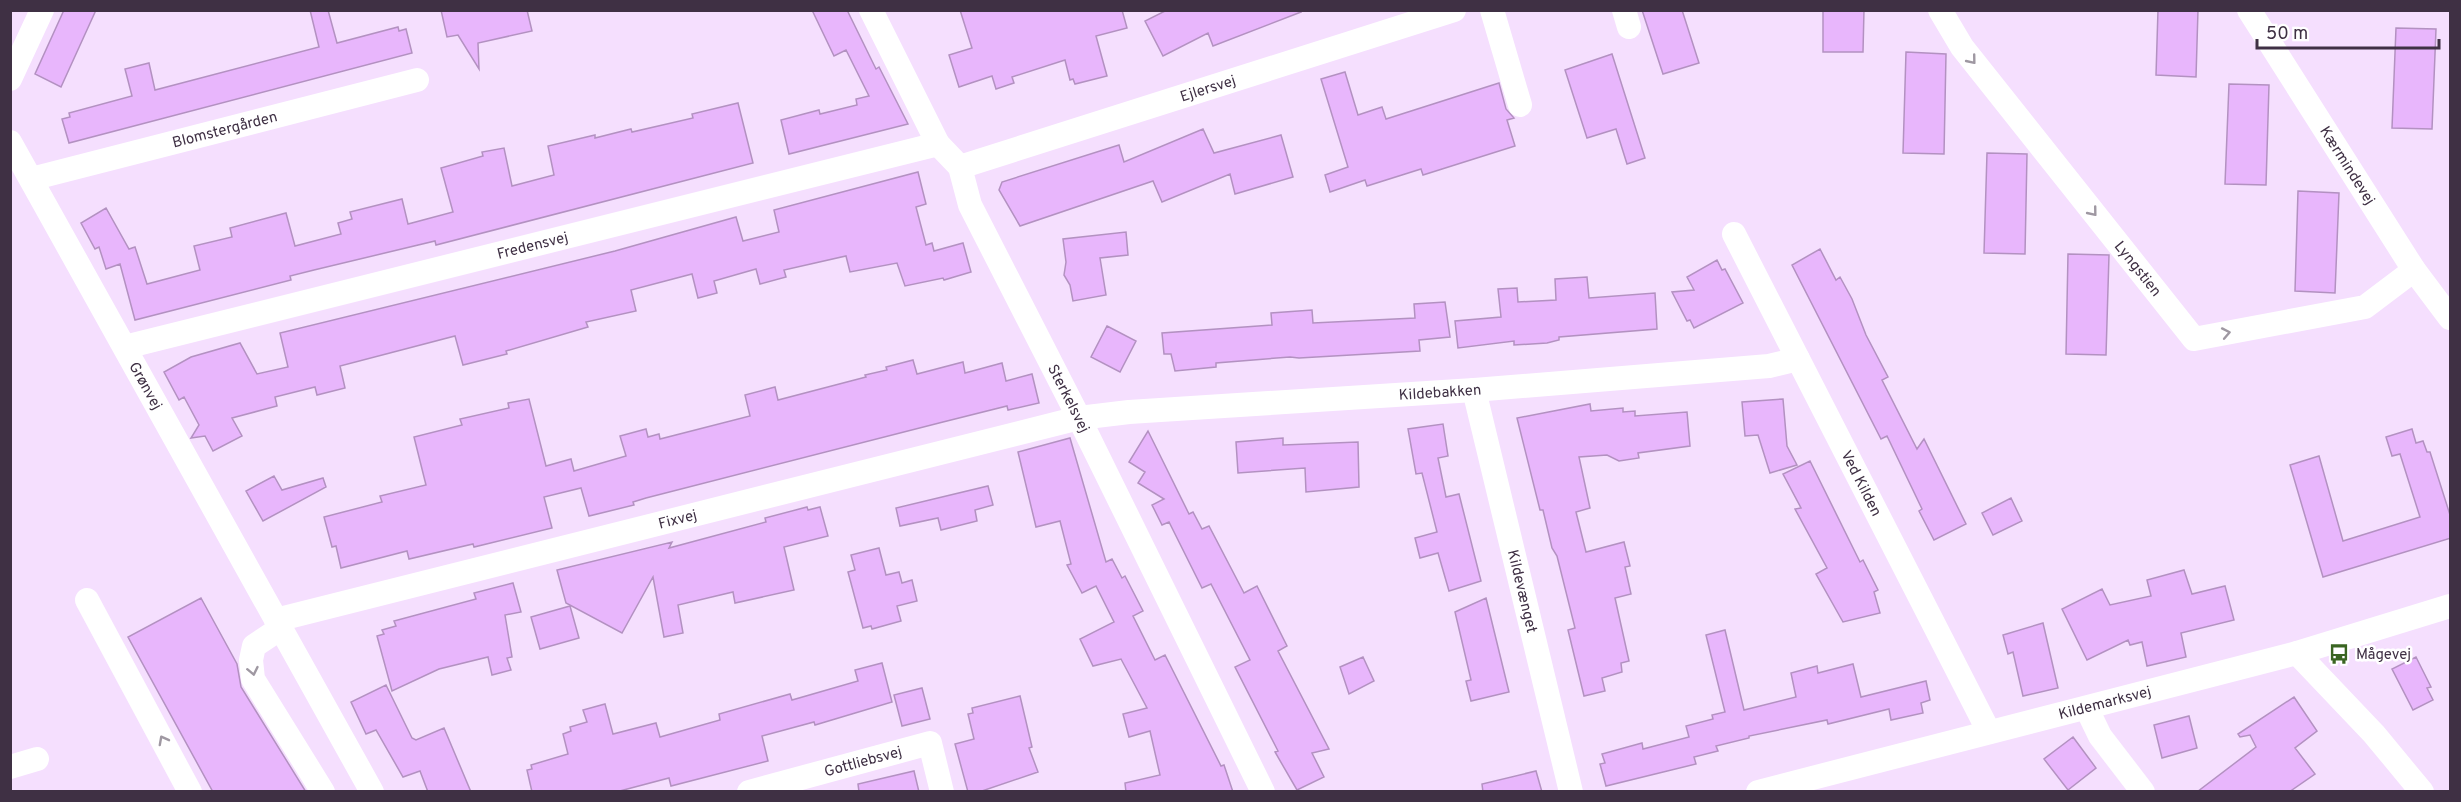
<svg xmlns="http://www.w3.org/2000/svg" width="2461" height="802" font-family="Overpass,sans-serif">
	<rect width="100%" height="100%" fill="#f5dffe"/>
	<!-- building -->
	<path fill="#e8b6fc" stroke="#b391c1" stroke-width="1.5" d="M 64,10 L 96,10 L 61,87 L 35,74 Z
		M 310,10 L 328,10 L 337,43 L 398,27 L 399,31 L 406,29 L 412,53 L 69,143 L 62,119 L 70,117 L 69,113 L 132,96 L 125,69 L 149,63 L 155,90 L 319,47 Z
		M 441,10 L 527,10 L 532,31 L 478,43 L 479,69 L 458,35 L 447,37 Z
		M 812,10 L 847,10 L 876,69 L 879,67 L 908,124 L 789,154 L 781,120 L 819,110 L 820,114 L 857,105 L 856,99 L 869,96 L 846,50 L 834,56 Z
		M 960,10 L 1122,10 L 1127,28 L 1096,36 L 1107,76 L 1075,84 L 1073,79 L 1070,80 L 1065,60 L 1012,77 L 1014,83 L 996,89 L 992,76 L 959,87 L 949,55 L 972,48 Z
		M 1167,10 L 1300,10 L 1301,12 L 1213,46 L 1208,33 L 1163,56 L 1145,21 Z
		M 1642,10 L 1682,10 L 1699,63 L 1663,74 Z
		M 1823,10 L 1864,10 L 1863,52 L 1823,52 Z
		M 2158,10 L 2198,10 L 2196,77 L 2156,75 Z
		M 2396,28 L 2436,29 L 2432,129 L 2392,128 Z
		M 1906,52 L 1946,54 L 1944,154 L 1903,153 Z
		M 1612,54 L 1645,158 L 1627,164 L 1616,129 L 1587,138 L 1565,70 Z
		M 1345,72 L 1358,115 L 1382,107 L 1386,119 L 1499,83 L 1506,109 L 1514,118 L 1507,120 L 1515,146 L 1423,175 L 1421,169 L 1367,186 L 1365,180 L 1330,192 L 1325,175 L 1348,167 L 1321,79 Z
		M 2229,84 L 2269,85 L 2266,185 L 2225,184 Z
		M 738,103 L 753,163 L 436,245 L 435,241 L 314,270 L 290,276 L 291,280 L 135,320 L 120,264 L 106,269 L 99,247 L 95,249 L 81,223 L 106,208 L 129,249 L 135,247 L 147,284 L 200,270 L 194,246 L 232,237 L 230,228 L 286,213 L 295,246 L 341,234 L 338,223 L 352,219 L 350,212 L 402,199 L 408,224 L 453,212 L 441,168 L 483,156 L 482,152 L 504,148 L 512,186 L 554,175 L 548,146 L 595,135 L 595,138 L 631,129 L 632,132 L 693,118 L 692,114 Z
		M 1203,129 L 1214,153 L 1281,135 L 1293,177 L 1235,194 L 1230,174 L 1162,202 L 1153,181 L 1020,226 L 999,190 L 1002,182 L 1119,145 L 1124,162 Z
		M 1987,153 L 2027,154 L 2025,254 L 1984,253 Z
		M 918,172 L 926,204 L 916,207 L 926,245 L 932,243 L 934,251 L 963,243 L 971,272 L 944,280 L 943,278 L 905,286 L 897,263 L 850,272 L 846,256 L 784,270 L 786,277 L 760,284 L 756,269 L 714,281 L 717,293 L 698,298 L 692,274 L 631,290 L 636,311 L 586,322 L 588,327 L 506,351 L 507,354 L 463,365 L 455,336 L 340,366 L 345,388 L 317,395 L 315,387 L 275,397 L 277,406 L 232,418 L 242,436 L 213,451 L 205,436 L 191,438 L 199,425 L 184,397 L 179,400 L 164,372 L 191,357 L 240,343 L 257,374 L 288,367 L 280,333 L 615,251 L 736,217 L 743,241 L 779,232 L 774,210 Z
		M 2298,191 L 2339,193 L 2335,293 L 2295,291 Z
		M 1126,232 L 1128,255 L 1100,258 L 1106,295 L 1073,301 L 1070,285 L 1064,275 L 1066,262 L 1063,239 Z
		M 1820,249 L 1836,280 L 1840,277 L 1852,299 L 1866,335 L 1888,377 L 1882,380 L 1917,449 L 1924,439 L 1966,524 L 1934,540 L 1919,511 L 1922,509 L 1887,436 L 1881,439 L 1792,265 Z
		M 2068,254 L 2109,255 L 2106,355 L 2066,354 Z
		M 1717,260 L 1722,270 L 1725,269 L 1743,303 L 1694,328 L 1690,320 L 1687,321 L 1672,292 L 1694,290 L 1687,277 Z
		M 1587,277 L 1589,298 L 1655,293 L 1657,329 L 1559,337 L 1559,340 L 1547,343 L 1514,345 L 1514,341 L 1458,348 L 1455,321 L 1501,317 L 1498,289 L 1517,288 L 1518,302 L 1556,300 L 1555,279 Z
		M 1445,302 L 1450,337 L 1419,340 L 1420,351 L 1299,358 L 1290,357 L 1216,363 L 1216,367 L 1175,371 L 1171,354 L 1164,354 L 1162,333 L 1272,325 L 1271,313 L 1312,310 L 1313,323 L 1415,318 L 1414,304 Z
		M 1107,326 L 1136,341 L 1120,372 L 1091,357 Z
		M 913,360 L 917,374 L 963,362 L 965,373 L 1002,363 L 1006,381 L 1032,374 L 1039,403 L 1008,410 L 1007,406 L 943,422 L 646,498 L 633,502 L 634,505 L 589,516 L 581,488 L 544,497 L 552,528 L 474,547 L 473,544 L 409,559 L 407,551 L 341,568 L 336,546 L 332,547 L 324,517 L 382,502 L 380,496 L 426,485 L 414,437 L 462,425 L 460,419 L 509,408 L 508,403 L 529,399 L 546,466 L 571,459 L 574,471 L 626,456 L 620,436 L 646,429 L 648,437 L 659,434 L 660,439 L 750,416 L 745,395 L 775,387 L 778,400 L 866,377 L 865,375 L 887,370 L 886,367 Z
		M 1783,399 L 1787,446 L 1797,465 L 1770,473 L 1758,435 L 1745,436 L 1742,402 Z
		M 1590,404 L 1591,411 L 1623,408 L 1623,412 L 1635,411 L 1635,416 L 1687,412 L 1690,446 L 1638,453 L 1639,458 L 1619,461 L 1607,455 L 1579,457 L 1590,508 L 1576,512 L 1586,552 L 1624,542 L 1630,566 L 1625,567 L 1631,594 L 1615,598 L 1629,661 L 1621,663 L 1622,672 L 1602,678 L 1605,691 L 1584,696 L 1568,630 L 1575,628 L 1557,556 L 1552,548 L 1543,510 L 1540,510 L 1517,418 Z
		M 1443,424 L 1448,456 L 1438,458 L 1446,497 L 1459,494 L 1481,581 L 1449,591 L 1438,553 L 1420,558 L 1415,538 L 1437,532 L 1422,473 L 1416,474 L 1408,429 Z
		M 2412,429 L 2416,443 L 2423,441 L 2427,452 L 2430,452 L 2451,518 L 2451,538 L 2323,577 L 2290,465 L 2319,456 L 2343,541 L 2420,517 L 2400,454 L 2392,456 L 2386,437 Z
		M 1148,431 L 1189,514 L 1193,512 L 1202,529 L 1209,526 L 1244,593 L 1257,586 L 1287,646 L 1278,651 L 1329,749 L 1312,753 L 1324,777 L 1297,790 L 1275,752 L 1278,751 L 1235,667 L 1250,660 L 1211,584 L 1202,588 L 1169,522 L 1162,525 L 1152,505 L 1164,499 L 1138,483 L 1145,472 L 1129,462 Z
		M 1070,438 L 1106,562 L 1112,559 L 1122,578 L 1125,576 L 1143,611 L 1133,616 L 1155,660 L 1165,655 L 1221,766 L 1224,765 L 1233,792 L 1126,792 L 1125,783 L 1160,775 L 1150,731 L 1129,737 L 1123,714 L 1147,708 L 1121,659 L 1093,666 L 1080,639 L 1114,622 L 1096,586 L 1082,593 L 1067,565 L 1071,564 L 1060,521 L 1036,527 L 1018,452 Z
		M 1283,438 L 1283,445 L 1358,442 L 1359,487 L 1306,492 L 1305,468 L 1238,473 L 1236,442 Z
		M 1810,461 L 1860,562 L 1863,560 L 1878,590 L 1874,592 L 1880,613 L 1843,622 L 1816,574 L 1827,568 L 1795,509 L 1801,508 L 1783,474 Z
		M 274,476 L 282,490 L 323,478 L 326,487 L 263,521 L 246,491 Z
		M 988,486 L 993,505 L 975,510 L 977,521 L 941,530 L 938,518 L 900,526 L 896,508 Z
		M 2011,498 L 2022,521 L 1993,535 L 1982,513 Z
		M 807,507 L 808,510 L 820,507 L 828,536 L 784,547 L 794,590 L 735,603 L 733,592 L 678,605 L 683,633 L 664,637 L 653,577 L 622,633 L 566,603 L 557,570 L 672,542 L 669,548 L 766,522 L 765,518 Z
		M 879,548 L 886,575 L 899,572 L 902,583 L 912,580 L 917,601 L 897,606 L 901,621 L 872,629 L 871,626 L 863,628 L 848,572 L 855,570 L 851,555 Z
		M 2184,570 L 2192,594 L 2225,586 L 2234,620 L 2181,633 L 2186,657 L 2147,666 L 2142,642 L 2130,645 L 2128,640 L 2087,660 L 2062,609 L 2102,589 L 2110,605 L 2151,596 L 2147,580 Z
		M 513,583 L 521,612 L 505,615 L 512,657 L 507,658 L 511,670 L 492,675 L 488,657 L 439,669 L 392,691 L 377,636 L 384,634 L 382,630 L 396,626 L 394,621 L 476,599 L 474,593 Z
		M 201,598 L 237,664 L 241,687 L 306,792 L 213,792 L 128,637 Z
		M 1486,598 L 1509,692 L 1471,701 L 1466,681 L 1471,680 L 1455,612 Z
		M 570,606 L 579,638 L 540,649 L 531,617 Z
		M 2043,623 L 2058,688 L 2023,696 L 2013,652 L 2008,654 L 2003,635 Z
		M 1725,630 L 1744,710 L 1796,697 L 1791,673 L 1817,666 L 1818,673 L 1853,664 L 1861,697 L 1926,681 L 1930,700 L 1921,703 L 1923,713 L 1891,720 L 1889,709 L 1828,724 L 1827,720 L 1749,736 L 1749,738 L 1716,746 L 1718,751 L 1694,757 L 1696,764 L 1606,786 L 1600,764 L 1605,763 L 1602,754 L 1642,743 L 1643,749 L 1689,737 L 1686,726 L 1713,719 L 1712,715 L 1725,712 L 1706,635 Z
		M 1363,657 L 1374,681 L 1349,694 L 1340,667 Z
		M 2416,657 L 2431,687 L 2427,688 L 2433,700 L 2413,710 L 2392,669 Z
		M 882,663 L 892,702 L 815,725 L 814,722 L 762,736 L 768,761 L 671,786 L 669,778 L 616,792 L 532,792 L 527,770 L 532,769 L 531,765 L 568,754 L 563,734 L 571,731 L 570,727 L 587,722 L 583,710 L 605,704 L 613,734 L 656,723 L 660,737 L 720,720 L 719,714 L 790,694 L 792,700 L 858,681 L 855,670 Z
		M 386,685 L 412,738 L 416,740 L 444,728 L 471,792 L 428,792 L 420,771 L 403,777 L 376,730 L 366,734 L 351,702 Z
		M 922,688 L 930,719 L 902,726 L 894,695 Z
		M 1020,696 L 1032,747 L 1029,748 L 1038,772 L 979,792 L 968,792 L 955,744 L 974,739 L 968,714 L 973,713 L 972,708 Z
		M 2294,697 L 2317,731 L 2295,748 L 2315,774 L 2289,792 L 2197,792 L 2256,747 L 2250,735 L 2240,737 L 2238,734 Z
		M 2189,716 L 2197,748 L 2162,758 L 2154,725 Z
		M 2073,737 L 2096,768 L 2068,790 L 2044,759 Z
		M 914,771 L 919,792 L 859,792 L 858,784 Z
		M 1536,771 L 1542,792 L 1483,792 L 1482,784 Z"/>
	<g fill="none" stroke-linecap="round" stroke-linejoin="round">
		<!-- minor -->
		<g stroke="#fff" stroke-width="24">
			<path id="s1" d="M 871,10 L 938,144 L 960,167 L 970,205 L 1079,418 L 1263,792"/>
			<path d="M 1492,10 L 1520,105"/>
			<path d="M 1624,10 L 1629,27"/>
			<path id="s2" d="M 1940,10 L 1962,47 L 2194,339 L 2365,307 L 2414,270"/>
			<path id="s3" d="M 2249,10 L 2414,270 L 2450,318"/>
			<path d="M 10,79 L 42,10"/>
			<path id="s4" d="M 10,142 L 372,792"/>
			<path id="s5" d="M 960,167 L 1454,10"/>
			<path id="s6" d="M 31,179 L 417,80"/>
			<path id="s7" d="M 1734,234 L 1989,732"/>
			<path id="s8" d="M 125,347 L 938,144"/>
			<path id="s9" d="M 1474,390 L 1571,792"/>
			<path d="M 87,600 L 190,792"/>
			<path id="s10" d="M 276,620 L 1079,418 L 1129,412 L 1474,390 L 1769,366 L 1798,359"/>
			<path d="M 281,628 L 254,646 L 251,660 L 253,679 L 323,792"/>
			<path d="M 2297,653 L 2374,734 L 2422,792"/>
			<path d="M 2087,709 L 2100,736 L 2143,792"/>
			<path d="M 10,767 L 37,759"/>
			<path id="s11" d="M 749,792 L 930,743 L 942,792"/>
			<path id="s12" d="M 1758,792 L 2297,653 L 2450,606"/>
		</g>
	</g>
	<!-- one-way arrows -->
	<defs><path id="oneway-chevron" d="M-2-3.5L2.5 0L-2 3.5" fill="none" stroke-width="1.6" stroke-linecap="round" stroke-linejoin="round" transform="scale(1.5)"/></defs>
	<g stroke="#9f98a2">
		<use href="#oneway-chevron" transform="translate(1972 60) rotate(51)"/>
		<use href="#oneway-chevron" transform="translate(2093 212) rotate(51)"/>
		<use href="#oneway-chevron" transform="translate(2226 333) rotate(-11)"/>
		<use href="#oneway-chevron" transform="translate(253 671) rotate(78)"/>
		<use href="#oneway-chevron" transform="translate(163 740) rotate(-118)"/>
	</g>
	<!-- icons -->
	<defs>
		<g id="bus-bare" transform="scale(1.62)"><path d="M-5-6H5V4H4V6H2V4H-2V6H-4V4H-5ZM-3.5-4V0h7V-4ZM-3.5 1.2v1.5H-2V1.2ZM2 1.2v1.5H3.5V1.2Z" fill="#3a6522" stroke="#fff" stroke-width="2.5" paint-order="stroke"/></g>
	</defs>
	<g fill-rule="evenodd">
		<use href="#bus-bare" x="2339" y="654"/>
	</g>
	<g text-anchor="middle" stroke-width="5" stroke-linejoin="round" paint-order="stroke">
		<!-- street labels -->
		<g font-size="15" fill="#3f3044" stroke="#fff">
			<text dy="5" stroke="none"><textPath href="#s5" startOffset="260">Ejlersvej</textPath></text>
			<text dy="5" stroke="none"><textPath href="#s6" startOffset="200">Blomstergården</textPath></text>
			<text dy="5" stroke="none"><textPath href="#s3" startOffset="184">Kærmindevej</textPath></text>
			<text dy="5" stroke="none"><textPath href="#s8" startOffset="420">Fredensvej</textPath></text>
			<text dy="5" stroke="none"><textPath href="#s2" startOffset="326">Lyngstien</textPath></text>
			<text dy="5" stroke="none"><textPath href="#s4" startOffset="279">Grønvej</textPath></text>
			<text dy="5" stroke="none"><textPath href="#s10" startOffset="1190">Kildebakken</textPath></text>
			<text dy="5" stroke="none"><textPath href="#s1" startOffset="438">Sterkelsvej</textPath></text>
			<text dy="5" stroke="none"><textPath href="#s7" startOffset="280">Ved Kilden</textPath></text>
			<text dy="5" stroke="none"><textPath href="#s10" startOffset="414">Fixvej</textPath></text>
			<text dy="5" stroke="none"><textPath href="#s9" startOffset="207">Kildevænget</textPath></text>
			<text dy="5" stroke="none"><textPath href="#s12" startOffset="358">Kildemarksvej</textPath></text>
			<text dy="5" stroke="none"><textPath href="#s11" startOffset="118">Gottliebsvej</textPath></text>
		</g>
		<!-- poi labels -->
		<g font-size="15" fill="#3f3044" stroke="#fff" text-anchor="start">
			<text x="2356" y="659">Mågevej</text>
		</g>
	</g>
	<!-- border -->
	<rect width="2461" height="802" fill="none" stroke="#3f3044" stroke-width="24"/>
	<!-- scale -->
	<path d="M2257 39v9h182v-9" fill="none" stroke="#3f3044" stroke-width="3"/>
	<text x="2266" y="39" font-size="18" fill="#3f3044" stroke="#ffffff" stroke-width="4.5" paint-order="stroke">50 m</text>
</svg>
